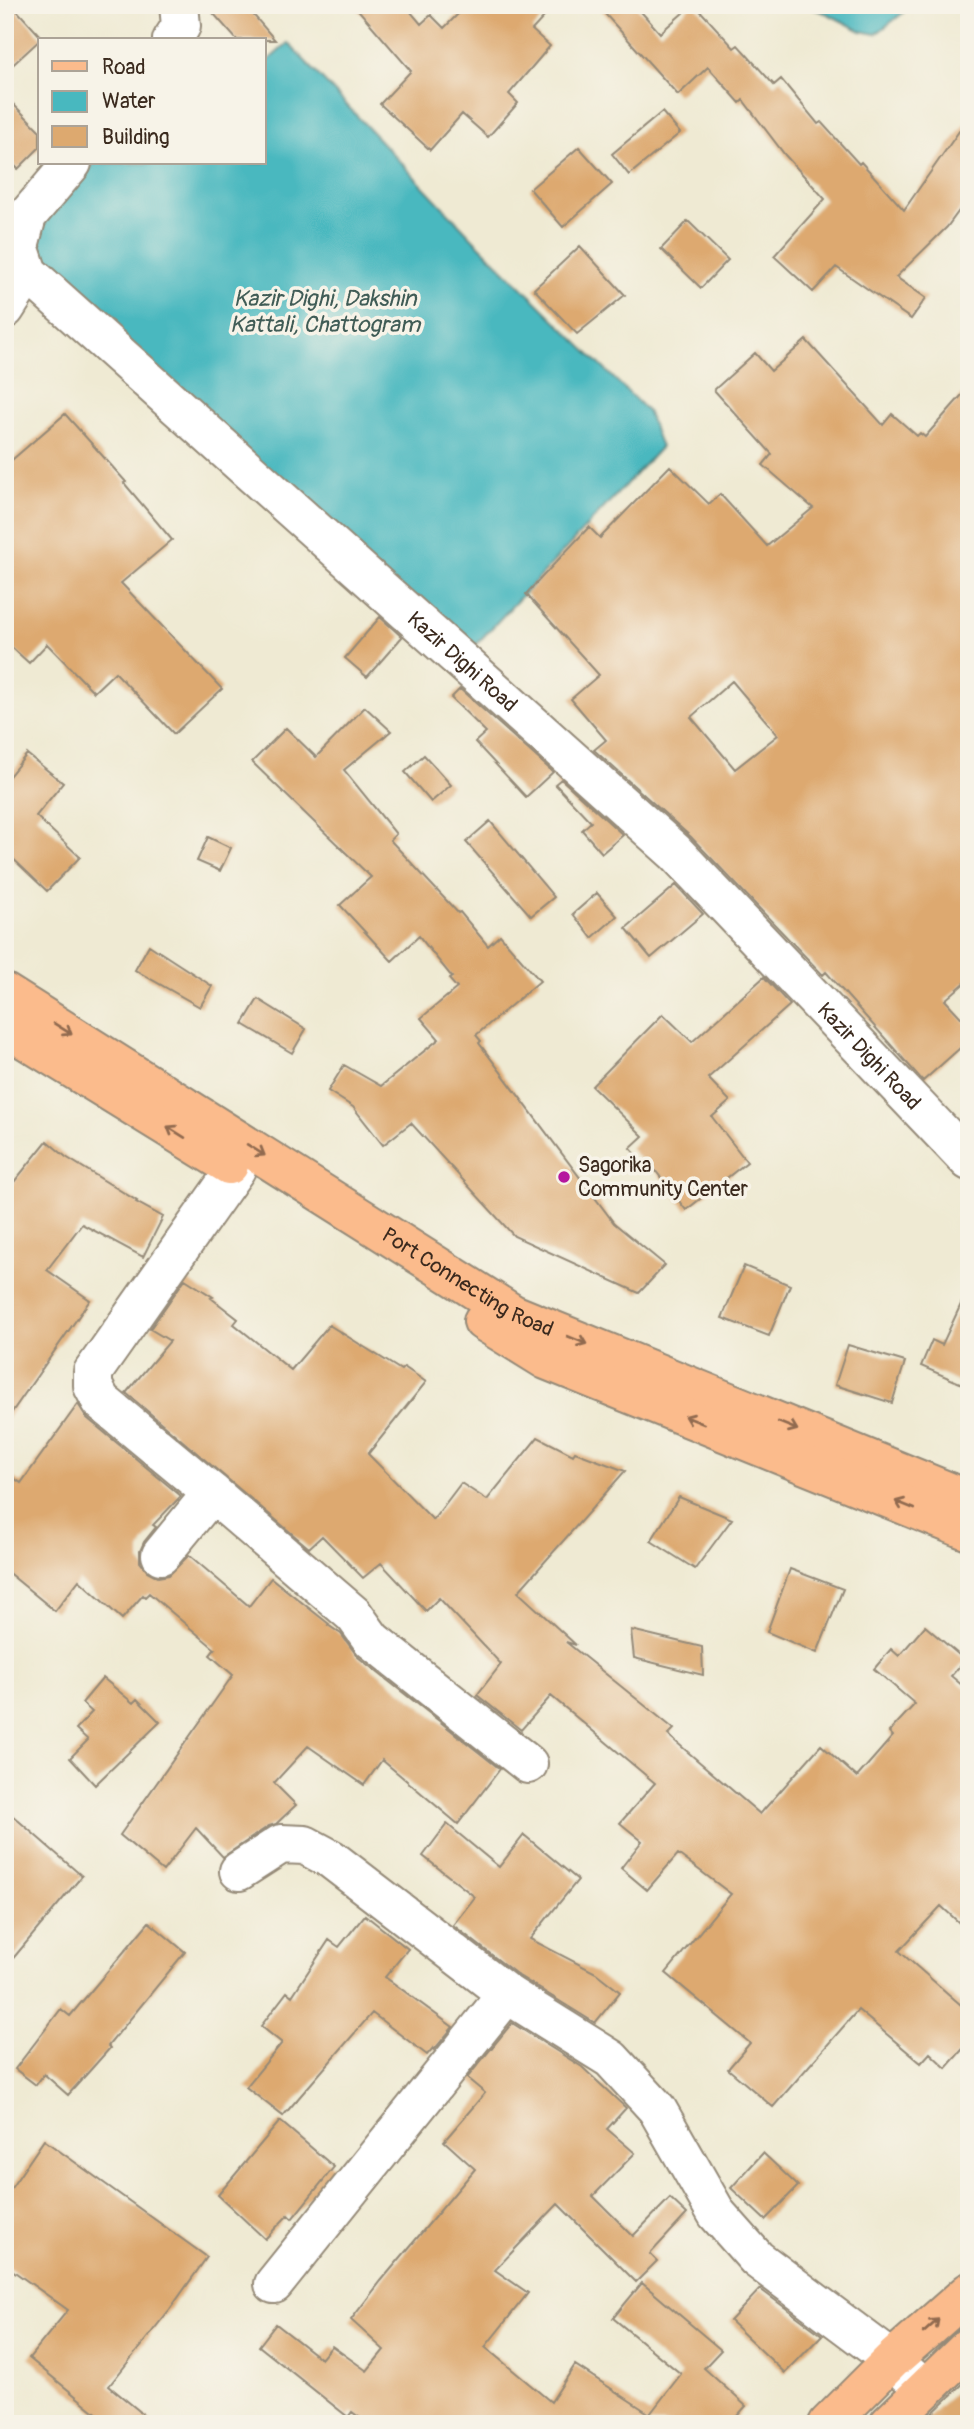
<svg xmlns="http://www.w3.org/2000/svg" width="974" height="2429" font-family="Pangolin,sans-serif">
	<rect width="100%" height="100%" fill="#f7f3e8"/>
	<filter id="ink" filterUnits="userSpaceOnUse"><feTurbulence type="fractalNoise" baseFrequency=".0143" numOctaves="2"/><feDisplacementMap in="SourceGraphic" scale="14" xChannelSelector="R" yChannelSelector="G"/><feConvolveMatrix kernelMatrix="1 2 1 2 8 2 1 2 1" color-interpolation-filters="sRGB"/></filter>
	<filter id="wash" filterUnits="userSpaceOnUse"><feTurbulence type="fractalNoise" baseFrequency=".00686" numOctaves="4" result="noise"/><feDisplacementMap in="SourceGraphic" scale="28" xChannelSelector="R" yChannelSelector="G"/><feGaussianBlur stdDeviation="1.57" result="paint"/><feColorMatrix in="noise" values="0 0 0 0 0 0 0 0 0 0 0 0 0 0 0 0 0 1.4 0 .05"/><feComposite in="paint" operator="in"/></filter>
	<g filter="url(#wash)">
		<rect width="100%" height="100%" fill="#efead3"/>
		<!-- water -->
		<path fill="#48b8bf" stroke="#42716e" stroke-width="2" d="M 803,5 L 906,5 L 903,13 L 876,34 L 861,31 L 828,14 Z
			M 288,43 L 474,240 L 647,411 L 661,447 L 470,651 L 35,268 L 40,218 L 95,163 L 264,163 L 264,64 Z"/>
		<g id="blocks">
			<!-- building -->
			<path fill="#dda96f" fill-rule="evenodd" d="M 5,5 L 12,5 L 42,38 L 5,72 Z
				M 206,5 L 245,5 L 275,40 L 237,40 Z
				M 354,5 L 405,5 L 421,24 L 431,15 L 444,28 L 467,5 L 555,5 L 532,30 L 550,46 L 509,94 L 518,103 L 488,137 L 462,114 L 430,150 L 380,104 L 411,71 Z
				M 597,5 L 635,5 L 660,33 L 692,5 L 695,5 L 734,48 L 738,45 L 774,85 L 781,79 L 818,124 L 821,122 L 859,164 L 861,162 L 904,210 L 969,117 L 969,197 L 947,227 L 896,277 L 926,298 L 911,319 L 836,267 L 813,292 L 774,256 L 825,199 L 785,155 L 743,100 L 740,103 L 708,67 L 678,95 Z
				M 5,96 L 40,131 L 40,147 L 18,169 L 5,156 Z
				M 662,112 L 680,133 L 629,175 L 612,154 Z
				M 579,147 L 612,184 L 563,227 L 530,189 Z
				M 688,221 L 728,260 L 701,288 L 661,249 Z
				M 580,246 L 625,295 L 577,334 L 534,289 Z
				M 806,340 L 883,425 L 892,414 L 917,436 L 920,433 L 925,437 L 969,387 L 969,979 L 945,1000 L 969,1026 L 969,1040 L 923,1081 L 826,972 L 823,975 L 691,837 L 594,750 L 606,740 L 571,699 L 599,675 L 526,594 L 589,527 L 600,538 L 670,466 L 709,504 L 720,494 L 767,546 L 813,508 L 763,465 L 772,454 L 714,390 L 755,353 L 771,371 ZM 732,681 L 778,735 L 735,769 L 691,717 Z
				M 65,414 L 126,482 L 124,483 L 172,540 L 121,583 L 222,689 L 174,734 L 115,672 L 94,692 L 47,644 L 29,663 L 5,641 L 5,466 Z
				M 380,617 L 402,637 L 367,677 L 345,658 Z
				M 460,689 L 553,772 L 526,797 L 475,742 L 486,732 L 451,698 Z
				M 365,707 L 391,731 L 344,770 L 396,834 L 390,840 L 458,913 L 460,912 L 488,946 L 500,935 L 540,981 L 476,1035 L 481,1041 L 479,1043 L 614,1223 L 665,1265 L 639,1293 L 514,1236 L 411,1123 L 383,1145 L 353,1107 L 328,1091 L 344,1065 L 381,1086 L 439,1039 L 421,1018 L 457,988 L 449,979 L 452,977 L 419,936 L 392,961 L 340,905 L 371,877 L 252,762 L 286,728 L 316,757 Z
				M 27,754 L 63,783 L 36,816 L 80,857 L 47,891 L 5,851 L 5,781 Z
				M 424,755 L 451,785 L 431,802 L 405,772 Z
				M 561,779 L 623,835 L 602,853 L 582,830 L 591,822 L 555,784 Z
				M 490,821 L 554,897 L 531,916 L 466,842 Z
				M 208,837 L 231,848 L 220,871 L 197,861 Z
				M 676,885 L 703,914 L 651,958 L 626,928 Z
				M 597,893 L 617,916 L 592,938 L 573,914 Z
				M 149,945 L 212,986 L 200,1007 L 135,970 Z
				M 764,977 L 790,1005 L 708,1078 L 730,1101 L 712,1117 L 747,1162 L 686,1210 L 655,1170 L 652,1172 L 630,1148 L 643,1136 L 592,1086 L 663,1014 L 692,1042 Z
				M 258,999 L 306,1029 L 292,1053 L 243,1024 Z
				M 47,1141 L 66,1157 L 137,1201 L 136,1202 L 163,1217 L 143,1257 L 82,1224 L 47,1270 L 90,1300 L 5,1422 L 5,1193 Z
				M 744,1266 L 790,1285 L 769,1336 L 722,1318 Z
				M 185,1279 L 213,1297 L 211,1298 L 238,1319 L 234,1324 L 291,1370 L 329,1325 L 401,1370 L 404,1367 L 426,1382 L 368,1454 L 433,1520 L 461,1483 L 487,1500 L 538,1437 L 573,1455 L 575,1452 L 625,1471 L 518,1592 L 576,1645 L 566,1642 L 674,1729 L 668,1735 L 760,1814 L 821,1745 L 857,1777 L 893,1736 L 889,1732 L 915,1704 L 874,1669 L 891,1649 L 899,1656 L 925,1626 L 965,1660 L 951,1676 L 969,1691 L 969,1932 L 941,1906 L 899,1951 L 969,2012 L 969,2042 L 946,2068 L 930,2053 L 921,2063 L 858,2010 L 773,2107 L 728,2069 L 750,2043 L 666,1973 L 731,1894 L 678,1854 L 647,1890 L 621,1868 L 642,1841 L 620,1823 L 655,1783 L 551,1696 L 521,1730 L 477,1695 L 501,1664 L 439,1598 L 426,1611 L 381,1563 L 363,1578 L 322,1536 L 309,1548 L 126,1393 L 170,1341 L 150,1329 Z
				M 969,1287 L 969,1387 L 921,1366 L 932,1340 L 942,1345 Z
				M 848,1345 L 905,1362 L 892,1403 L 835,1385 Z
				M 78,1404 L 87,1418 L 181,1496 L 153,1525 L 156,1527 L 144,1542 L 140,1551 L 140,1562 L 147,1571 L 158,1577 L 169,1575 L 189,1555 L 249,1606 L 271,1578 L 329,1624 L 328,1625 L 341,1634 L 358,1657 L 500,1769 L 458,1824 L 382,1760 L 364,1785 L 308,1746 L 274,1783 L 296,1805 L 276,1824 L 269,1826 L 223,1857 L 196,1828 L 163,1871 L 120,1835 L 233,1675 L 210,1655 L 215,1649 L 149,1593 L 145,1597 L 143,1595 L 122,1619 L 79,1580 L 55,1611 L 5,1570 L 5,1472 L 21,1483 Z
				M 679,1497 L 732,1519 L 695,1569 L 651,1541 Z
				M 790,1569 L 843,1589 L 817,1653 L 767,1632 Z
				M 631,1630 L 702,1647 L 703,1675 L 634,1658 Z
				M 103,1678 L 133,1703 L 137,1699 L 160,1722 L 95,1785 L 70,1758 L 88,1740 L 76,1729 L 92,1712 L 82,1703 Z
				M 5,1809 L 82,1876 L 5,1968 Z
				M 447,1824 L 499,1867 L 524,1835 L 578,1880 L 530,1939 L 596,1973 L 620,1992 L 595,2023 L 519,1976 L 453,1925 L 475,1897 L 423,1856 Z
				M 365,1915 L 408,1949 L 385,1977 L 453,2027 L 434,2050 L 433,2048 L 427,2055 L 372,2013 L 283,2116 L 246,2087 L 282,2043 L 261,2026 L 287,1992 L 292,1996 L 329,1940 L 339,1947 Z
				M 149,1922 L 185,1952 L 108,2046 L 110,2048 L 68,2095 L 44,2074 L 36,2085 L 15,2069 L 61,2009 L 70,2016 Z
				M 512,2023 L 582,2067 L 626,2108 L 607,2129 L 635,2153 L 593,2196 L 633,2236 L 670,2198 L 687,2214 L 650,2254 L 657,2261 L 636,2282 L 558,2204 L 495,2270 L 528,2293 L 485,2347 L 551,2402 L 575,2365 L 650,2414 L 681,2374 L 613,2318 L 642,2283 L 721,2350 L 704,2368 L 746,2406 L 730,2424 L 368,2424 L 352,2412 L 348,2417 L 259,2346 L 276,2324 L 321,2359 L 332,2346 L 367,2371 L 384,2350 L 351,2320 L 381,2281 L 475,2169 L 444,2141 L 485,2093 L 467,2078 Z
				M 280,2121 L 334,2167 L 292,2219 L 288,2215 L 265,2239 L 218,2195 Z
				M 44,2140 L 207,2257 L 170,2309 L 109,2386 L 155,2424 L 110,2424 L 29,2358 L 68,2310 L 5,2265 L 5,2197 Z
				M 763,2153 L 798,2186 L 765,2220 L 731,2188 Z
				M 760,2289 L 822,2335 L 785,2373 L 730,2321 Z
				M 969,2378 L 969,2424 L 921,2424 Z"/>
		</g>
	</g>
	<g filter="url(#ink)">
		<use href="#blocks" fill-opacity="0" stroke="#958a78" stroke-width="2"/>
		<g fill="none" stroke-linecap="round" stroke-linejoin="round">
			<!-- minor casing -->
			<g stroke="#958a78" stroke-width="42">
				<g id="minor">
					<path d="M 172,40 L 181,26 L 179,5"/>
					<path id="s1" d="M 72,163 L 27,216 L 19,246 L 28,273 L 675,852 L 969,1161"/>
					<path d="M 5,309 L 28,273"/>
					<path d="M 236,1169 L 93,1372 L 93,1386 L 101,1401 L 212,1493 L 354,1615 L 372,1640 L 528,1764"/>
					<path d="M 161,1555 L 212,1493"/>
					<path d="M 239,1871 L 281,1844 L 305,1845 L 331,1859 L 507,1994 L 611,2059 L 657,2109 L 717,2214 L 757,2259 L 892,2360 L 924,2388"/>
					<path d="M 274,2284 L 507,1994"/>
				</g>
			</g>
			<!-- major casing -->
			<g stroke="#958a78" stroke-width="42">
				<path id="major" d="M 828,2424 L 892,2360 L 969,2292
					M 889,2424 L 969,2347"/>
			</g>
			<!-- highway casing -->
			<g stroke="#958a78" stroke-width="42">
				<g id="highway">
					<path id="s2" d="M 5,993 L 513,1314 L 969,1500"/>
					<path d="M 5,1027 L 229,1165"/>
					<path d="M 483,1321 L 546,1360 L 969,1531"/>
				</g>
			</g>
			<!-- minor -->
			<use href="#minor" stroke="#fff" stroke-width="38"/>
			<!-- major -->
			<use href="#major" stroke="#fbbb8c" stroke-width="38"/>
			<!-- highway -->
			<use href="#highway" stroke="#fbbb8c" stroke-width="38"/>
		</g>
		<!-- one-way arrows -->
		<defs><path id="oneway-shaft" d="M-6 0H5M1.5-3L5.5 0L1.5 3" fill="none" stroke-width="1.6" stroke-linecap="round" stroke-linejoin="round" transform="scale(1.75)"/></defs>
		<g stroke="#916b50">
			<use href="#oneway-shaft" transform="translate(63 1029) rotate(32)"/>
			<use href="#oneway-shaft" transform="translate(176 1132) rotate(-148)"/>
			<use href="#oneway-shaft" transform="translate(256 1150) rotate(32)"/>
			<use href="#oneway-shaft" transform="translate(577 1340) rotate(22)"/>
			<use href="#oneway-shaft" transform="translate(694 1420) rotate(-158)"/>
			<use href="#oneway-shaft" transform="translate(788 1426) rotate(22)"/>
			<use href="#oneway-shaft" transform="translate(905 1505) rotate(-158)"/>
			<use href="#oneway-shaft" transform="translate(931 2326) rotate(-42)"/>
		</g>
	</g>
	<!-- markers -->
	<circle fill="#b5179e" stroke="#f7f3e8" stroke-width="2.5" cx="564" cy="1177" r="7"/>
	<g text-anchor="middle" stroke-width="7" stroke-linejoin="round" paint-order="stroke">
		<!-- street labels -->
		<g font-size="21" fill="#3b2a1e" stroke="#f7f3e8">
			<text dy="7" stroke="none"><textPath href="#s1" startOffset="712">Kazir Dighi Road</textPath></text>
			<text dy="7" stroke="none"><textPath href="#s1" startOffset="1279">Kazir Dighi Road</textPath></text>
			<text dy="7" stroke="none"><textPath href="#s2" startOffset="546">Port Connecting Road</textPath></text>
		</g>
		<!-- poi labels -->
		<g font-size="21" fill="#3b2a1e" stroke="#f7f3e8" text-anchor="start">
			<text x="578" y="1172">Sagorika<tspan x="578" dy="24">Community Center</tspan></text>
		</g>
		<!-- water labels -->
		<g font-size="23" font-style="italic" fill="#405c56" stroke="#f7f3e8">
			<text x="325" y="306">Kazir Dighi, Dakshin<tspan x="325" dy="26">Kattali, Chattogram</tspan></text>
		</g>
	</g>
	<!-- margin -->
	<rect width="974" height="2429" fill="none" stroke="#f7f3e8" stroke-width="28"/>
	<!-- legend -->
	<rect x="38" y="38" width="228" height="126" fill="#f7f3e8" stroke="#aca397" stroke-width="2"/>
	<rect x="52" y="61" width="35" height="10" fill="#fbbb8c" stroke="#aca397" stroke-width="2"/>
	<text x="102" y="74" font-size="21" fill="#3b2a1e">Road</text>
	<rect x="52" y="91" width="35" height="21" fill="#48b8bf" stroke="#aca397" stroke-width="2"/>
	<text x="102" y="108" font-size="21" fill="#3b2a1e">Water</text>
	<rect x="52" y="126" width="35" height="21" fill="#dda96f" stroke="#aca397" stroke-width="2"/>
	<text x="102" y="144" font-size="21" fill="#3b2a1e">Building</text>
</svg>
